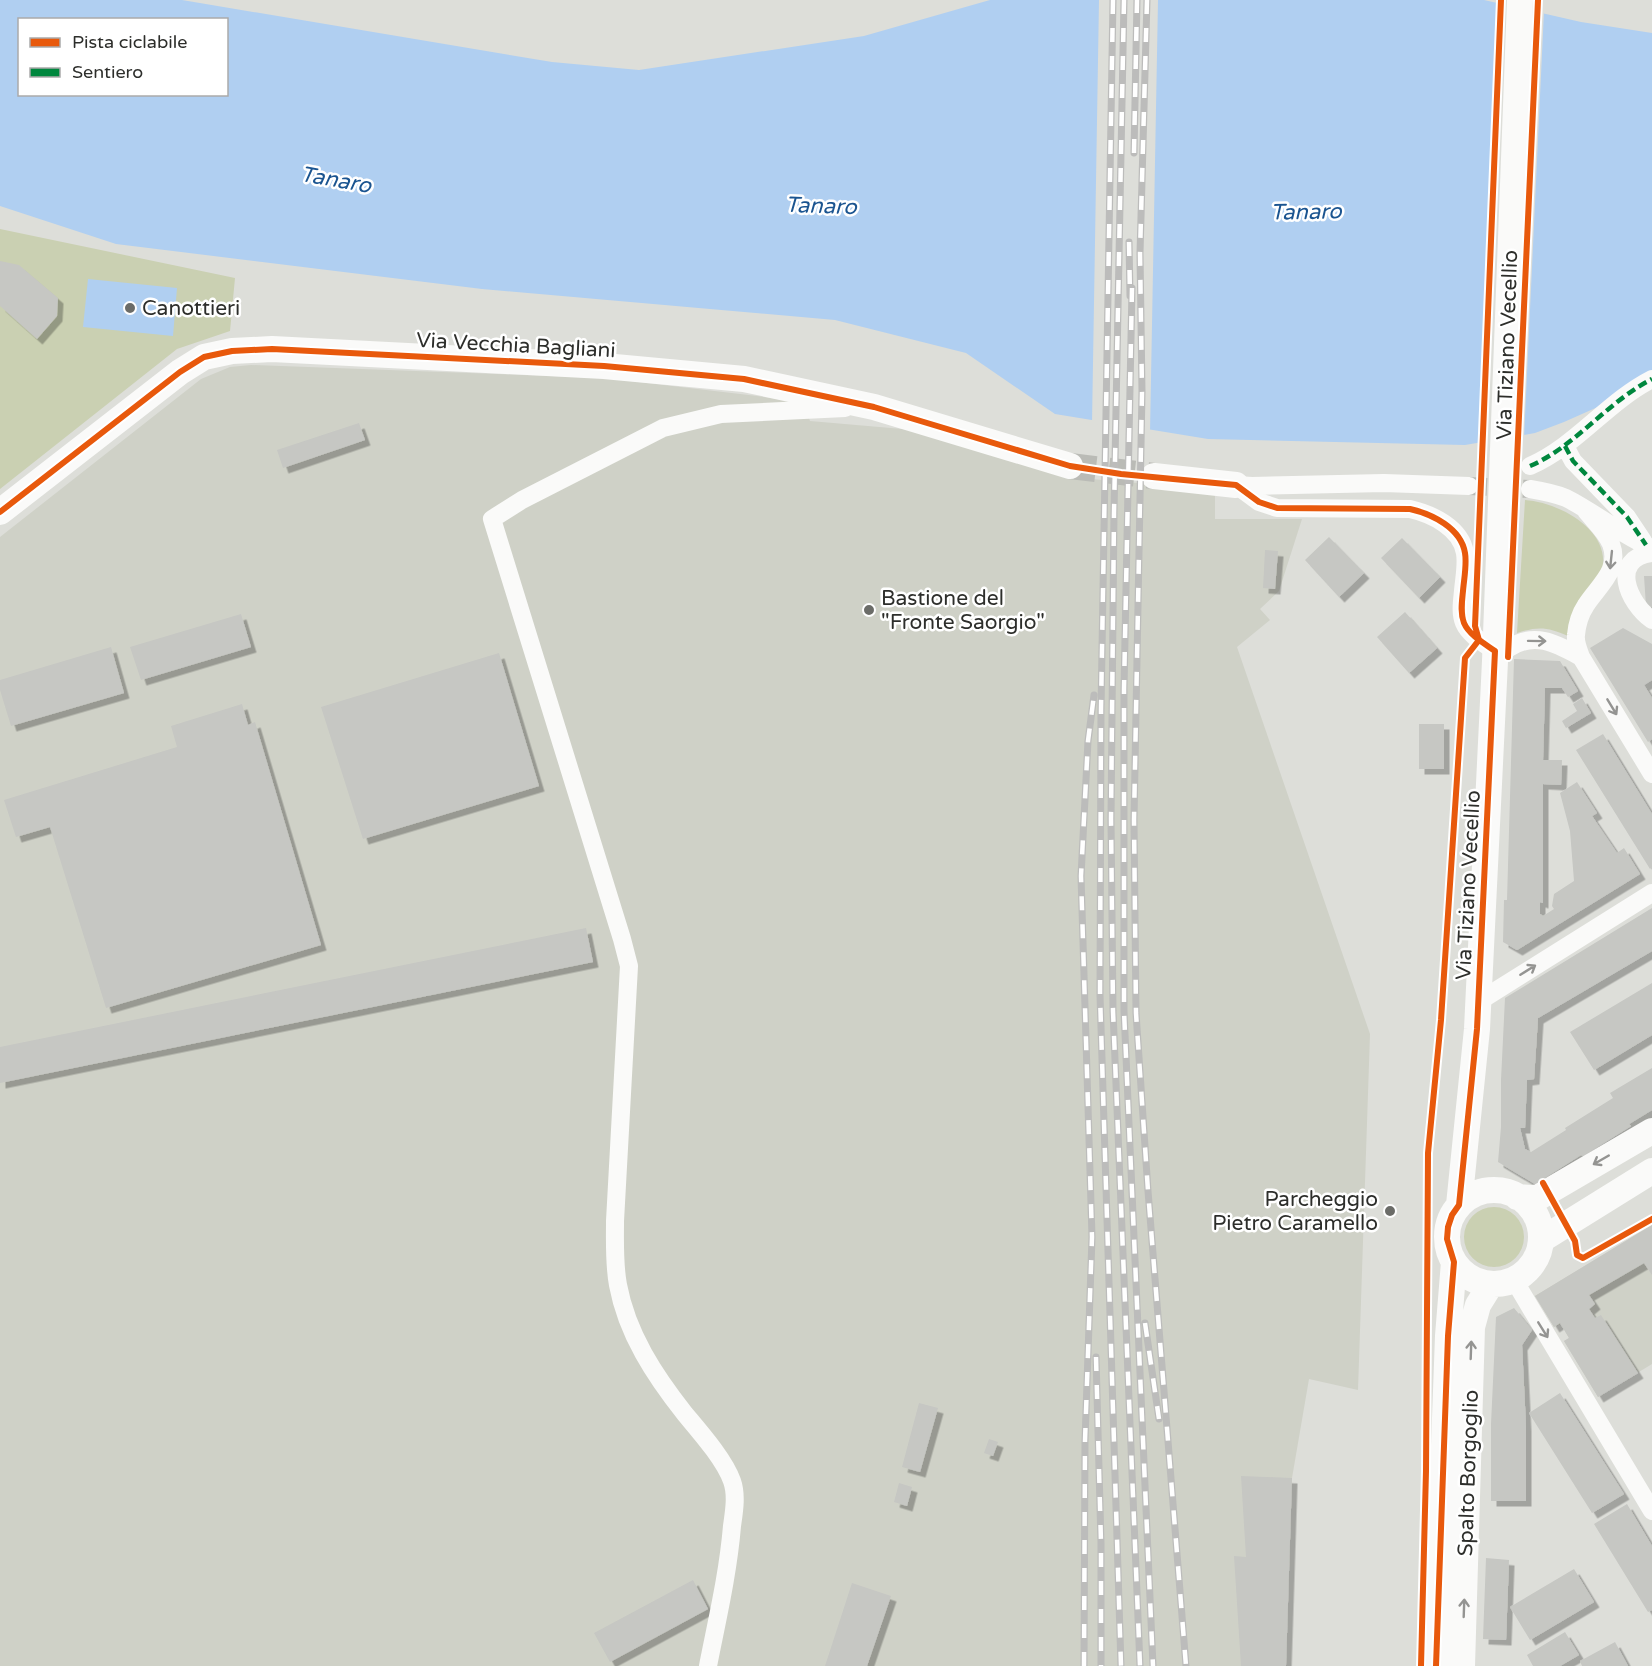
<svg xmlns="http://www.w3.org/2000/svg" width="1652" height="1666" font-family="'Varela Round',sans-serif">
	<defs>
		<filter id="shadow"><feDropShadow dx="5.5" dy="5.5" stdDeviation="0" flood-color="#0004"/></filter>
	</defs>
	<rect width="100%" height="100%" fill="#ddded9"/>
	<!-- built -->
	<path fill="#cfd1c7" d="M 251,365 L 604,378 L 757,396 L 804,403 L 810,421 L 914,430 L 1049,472 L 1079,478 L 1198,488 L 1215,492 L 1215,519 L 1302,519 L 1279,591 L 1260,609 L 1270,620 L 1237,647 L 1370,1034 L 1358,1390 L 1309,1379 L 1292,1478 L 1286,1666 L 0,1666 L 0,537 L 201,379 L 230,367 Z
		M 1652,1225 L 1652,1364 L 1598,1397 L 1564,1341 L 1569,1338 L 1561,1324 L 1554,1327 L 1535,1296 Z"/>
	<!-- green -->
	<path fill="#cad0b2" d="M 0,229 L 235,278 L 230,331 L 177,349 L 0,489 Z
		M 1525,500 C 1556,502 1607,527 1603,565 C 1601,578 1575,622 1568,636 C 1548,627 1538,626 1517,633 Z
		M1464 1237a30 30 0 1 1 60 0a30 30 0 1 1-60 0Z"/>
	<!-- water -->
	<path fill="#b0cff1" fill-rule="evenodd" d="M 0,0 L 182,0 L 552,62 L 639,70 L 864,36 L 990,0 L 1484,0 L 1581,22 L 1652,33 L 1652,373 L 1609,402 L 1564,422 L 1535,433 L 1465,445 L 1208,439 L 1055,414 L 966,353 L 835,320 L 482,289 L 116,244 L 0,206 ZM 20,20 L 226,20 L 226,94 L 20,94 Z
		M 88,279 L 177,288 L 173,336 L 83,327 Z"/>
	<!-- pier -->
	<path fill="#ddded9" d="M 1099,0 L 1158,0 L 1150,433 L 1092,424 Z
		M 1497,0 L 1544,11 L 1524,438 L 1479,446 Z"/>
	<!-- building -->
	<path fill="#c6c7c3" filter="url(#shadow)" d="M 0,261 L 19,265 L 58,298 L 57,316 L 37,339 L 0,306 Z
		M 359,423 L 365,440 L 283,468 L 277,450 Z
		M 1329,537 L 1364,573 L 1339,597 L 1305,560 Z
		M 1402,538 L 1440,577 L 1419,598 L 1381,558 Z
		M 1265,550 L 1278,551 L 1275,589 L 1263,588 Z
		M 1644,576 L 1652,576 L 1652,607 L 1646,606 Z
		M 1405,612 L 1437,648 L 1409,673 L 1377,637 Z
		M 241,614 L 251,647 L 141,680 L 130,647 Z
		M 1623,628 L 1652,644 L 1652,680 L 1644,685 L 1652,698 L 1652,739 L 1648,742 L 1590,648 Z
		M 111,647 L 124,693 L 11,726 L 0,690 L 0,680 Z
		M 499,653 L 539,786 L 363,839 L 321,707 Z
		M 1514,659 L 1560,661 L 1578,691 L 1568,697 L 1562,688 L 1545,688 L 1543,760 L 1562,760 L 1561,785 L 1543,784 L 1543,903 L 1540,902 L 1540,914 L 1543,916 L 1554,909 L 1552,906 L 1554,894 L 1574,881 L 1570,831 L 1560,793 L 1577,782 L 1597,813 L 1592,816 L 1617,853 L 1624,848 L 1640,874 L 1517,950 L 1503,942 L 1504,900 L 1507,900 Z
		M 1582,698 L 1591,713 L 1566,728 L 1562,721 L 1577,711 L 1573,704 Z
		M 242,704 L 248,725 L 255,722 L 321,945 L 106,1008 L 50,827 L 16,837 L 4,800 L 177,747 L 171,726 Z
		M 1419,724 L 1444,724 L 1444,769 L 1419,769 Z
		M 1603,734 L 1652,814 L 1652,867 L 1650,869 L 1576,750 Z
		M 1652,908 L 1652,951 L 1538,1018 L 1534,1079 L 1527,1080 L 1525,1128 L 1520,1128 L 1525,1149 L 1531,1152 L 1566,1130 L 1565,1128 L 1613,1098 L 1610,1093 L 1652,1068 L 1652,1110 L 1629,1124 L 1631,1126 L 1583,1156 L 1581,1155 L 1535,1184 L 1498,1162 L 1501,1127 L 1501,1080 L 1505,998 Z
		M 586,928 L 593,962 L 0,1083 L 0,1047 Z
		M 1652,983 L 1652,1035 L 1594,1070 L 1570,1032 Z
		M 1652,1225 L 1652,1275 L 1644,1263 L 1589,1295 L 1595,1304 L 1589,1309 L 1595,1318 L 1601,1315 L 1638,1373 L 1598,1397 L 1564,1341 L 1569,1338 L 1560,1323 L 1554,1327 L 1535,1296 Z
		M 1514,1308 L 1532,1330 L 1522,1345 L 1526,1426 L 1526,1501 L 1491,1501 L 1491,1424 L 1496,1317 Z
		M 1560,1393 L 1624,1494 L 1592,1513 L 1529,1413 Z
		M 919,1403 L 938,1408 L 920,1472 L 902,1467 Z
		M 989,1439 L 998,1442 L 993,1456 L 984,1453 Z
		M 1241,1476 L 1292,1478 L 1286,1666 L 1241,1666 L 1234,1556 L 1246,1557 Z
		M 899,1483 L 912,1487 L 907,1506 L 894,1502 Z
		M 1627,1504 L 1652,1546 L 1652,1610 L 1648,1612 L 1594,1524 Z
		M 1486,1558 L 1509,1560 L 1506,1640 L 1483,1639 Z
		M 1574,1569 L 1594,1602 L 1530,1640 L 1510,1607 Z
		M 693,1580 L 708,1609 L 610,1662 L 594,1633 Z
		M 852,1583 L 891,1596 L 867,1666 L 825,1666 Z
		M 1565,1632 L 1579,1655 L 1560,1666 L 1533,1666 L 1527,1655 Z
		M 1615,1642 L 1628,1666 L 1582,1666 L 1580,1661 Z"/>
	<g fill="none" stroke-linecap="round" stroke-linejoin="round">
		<!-- street-tunnel -->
		<path stroke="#babbb6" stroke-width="18" stroke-dasharray="18 9" stroke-linecap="butt" d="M 1469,486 L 1530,489"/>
		<!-- secondary-tunnel -->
		<path stroke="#babbb6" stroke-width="26" stroke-dasharray="26 13" stroke-linecap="butt" d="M 1070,466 L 1154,476"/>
		<!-- street -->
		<path stroke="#fafaf9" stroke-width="18" d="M 1565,446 L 1573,461 L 1627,517 L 1643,541
			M 1530,466 C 1576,446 1607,402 1652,379
			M 1236,485 L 1259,502 L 1277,508 L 1410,509 C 1432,514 1461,528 1465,553 C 1467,564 1464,579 1463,591 C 1462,601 1460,613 1464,623 C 1469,635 1485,644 1495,651
			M 1236,485 L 1252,486 L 1384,483 L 1469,486
			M 1530,489 C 1542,491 1554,493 1566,498 C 1596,513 1621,535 1652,548
			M 1586,511 C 1594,521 1606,532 1611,544 C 1621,570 1598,586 1586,605 C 1580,614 1577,624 1576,635 C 1575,642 1579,651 1581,657 L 1652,774
			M 1652,553 C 1609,559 1628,603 1652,620
			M 1495,661 C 1500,657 1504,651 1509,648 C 1535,631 1557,644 1581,657
			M 1478,1002 L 1652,893
			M 1514,1280 L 1652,1511
			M 708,1666 C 717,1620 728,1574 732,1526 C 734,1512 737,1495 732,1481 C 724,1459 700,1432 685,1414 C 655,1376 627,1334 618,1285 C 614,1264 615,1242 615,1221 L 629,966 L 622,939 L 492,519 L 522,500 L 663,428 L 721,414 L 845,408"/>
		<!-- secondary -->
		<path stroke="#fafaf9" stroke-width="26" d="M 1154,476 L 1236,485
			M 0,512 L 180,372 L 204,357 L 232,351 L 272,349 L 604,366 L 744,379 L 874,407 L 1070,466
			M1447 1237a47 47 0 1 1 94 0a47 47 0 1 1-94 0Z
			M 1517,1197 L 1532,1198 L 1539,1197 L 1652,1131
			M 1459,1205 L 1477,1029 L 1495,661 L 1520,0
			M 1541,1240 L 1652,1171
			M 1436,1666 L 1448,1336 L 1454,1262
			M 1462,1666 L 1472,1327 L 1478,1305 L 1491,1284"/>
		<!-- rail casing -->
		<g stroke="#bcbcbb" stroke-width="7">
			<path id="rail" d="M 1113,0 L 1101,709 L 1100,995 L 1121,1666
				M 1124,0 L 1114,513 L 1111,819 L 1113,1011 L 1140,1666
				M 1147,0 L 1140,253 L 1142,392 L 1134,820 L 1136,1013 L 1148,1191 L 1186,1666
				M 1134,153 L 1137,0
				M 1129,242 L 1130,296
				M 1132,288 L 1124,689 L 1124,1011 L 1153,1666
				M 1145,1323 L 1159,1419
				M 1096,1357 L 1101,1543 L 1101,1666
				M 1084,1666 L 1085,1441 L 1092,1237 L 1081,876 L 1088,741 L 1094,695"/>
		</g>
		<!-- rail -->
		<use href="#rail" stroke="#fff" stroke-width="4.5" stroke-dasharray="14" stroke-linecap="butt"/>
		<!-- quiet -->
		<path stroke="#00873e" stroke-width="4.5" stroke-dasharray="9 4.5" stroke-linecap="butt" d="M 1565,446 L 1573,461 L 1627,517 L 1646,545
			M 1530,466 C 1576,446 1607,402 1652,379"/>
		<!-- cycleway casing -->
		<g stroke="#fff" stroke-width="10">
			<path id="cycleway" d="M 0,512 L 180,372 L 204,357 L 232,351 L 272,349 L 604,366 L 744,379 L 874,407 L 1070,466 L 1121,474 L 1236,485 L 1259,502 L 1277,508 L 1410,509 C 1432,514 1461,528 1465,553 C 1467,564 1464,579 1463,591 C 1462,601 1460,613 1464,623 C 1469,635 1485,644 1495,651 L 1477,1029 L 1459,1205 L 1452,1215 L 1448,1227 L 1447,1239 L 1454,1262 L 1448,1336 L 1436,1666
				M 1508,657 L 1538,0
				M 1543,1183 L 1575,1241 L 1577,1255 L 1583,1258 L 1652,1219
				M 1421,1666 L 1426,1471 L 1428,1153 L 1441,1020 L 1465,658 L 1479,640 L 1475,626 L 1501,0"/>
		</g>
		<!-- cycleway -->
		<use href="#cycleway" stroke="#e8590c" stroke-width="6"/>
	</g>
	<!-- one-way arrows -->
	<defs><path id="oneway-shaft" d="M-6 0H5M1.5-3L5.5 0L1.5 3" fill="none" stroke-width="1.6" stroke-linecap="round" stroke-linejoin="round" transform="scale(1.5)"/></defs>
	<g stroke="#949492">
		<use href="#oneway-shaft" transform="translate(1611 560) rotate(96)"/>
		<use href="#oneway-shaft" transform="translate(1537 641) rotate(1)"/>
		<use href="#oneway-shaft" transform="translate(1612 707) rotate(59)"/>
		<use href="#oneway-shaft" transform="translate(1528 970) rotate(-32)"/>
		<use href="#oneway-shaft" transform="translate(1601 1160) rotate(150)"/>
		<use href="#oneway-shaft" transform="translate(1543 1330) rotate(58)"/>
		<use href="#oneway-shaft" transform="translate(1471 1350) rotate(-88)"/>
		<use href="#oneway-shaft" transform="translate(1464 1608) rotate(-88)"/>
	</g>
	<!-- markers -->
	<g fill="#6b6c68" stroke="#fff" stroke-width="2">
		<circle cx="130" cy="308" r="6"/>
		<circle cx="869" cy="610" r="6"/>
		<circle cx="1390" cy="1211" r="6"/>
	</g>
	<g text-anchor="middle" stroke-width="5" stroke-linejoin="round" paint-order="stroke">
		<!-- poi labels -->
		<g font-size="21" fill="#2d2e2b" stroke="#fff" text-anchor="start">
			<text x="142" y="315">Canottieri</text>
			<text x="881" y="605">Bastione del<tspan x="881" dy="24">"Fronte Saorgio"</tspan></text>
			<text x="1378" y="1206" text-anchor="end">Parcheggio<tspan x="1378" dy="24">Pietro Caramello</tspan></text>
		</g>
		<!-- street labels -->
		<g font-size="21" fill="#2d2e2b" stroke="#fff">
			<text transform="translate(516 345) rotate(3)" y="7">Via Vecchia Bagliani</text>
			<text transform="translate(1507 345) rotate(-88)" y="7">Via Tiziano Vecellio</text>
			<text transform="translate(1468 885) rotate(-87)" y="7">Via Tiziano Vecellio</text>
			<text transform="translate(1468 1473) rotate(-88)" y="7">Spalto Borgoglio</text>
		</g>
		<!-- water labels -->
		<g font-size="22" font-style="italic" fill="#1a5490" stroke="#fff">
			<text transform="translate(336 179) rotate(10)" y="8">Tanaro</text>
			<text transform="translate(821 205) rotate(2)" y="8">Tanaro</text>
			<text transform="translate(1306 211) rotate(-1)" y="8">Tanaro</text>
		</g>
	</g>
	<!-- legend -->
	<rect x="18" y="18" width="210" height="78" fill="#ffffff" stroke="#ababaa" stroke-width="1.5"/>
	<rect x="30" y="38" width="30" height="9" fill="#e8590c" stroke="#ababaa" stroke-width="1.5"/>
	<text x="72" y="48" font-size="18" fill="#2d2e2b">Pista ciclabile</text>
	<rect x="30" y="68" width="30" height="9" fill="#00873e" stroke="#ababaa" stroke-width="1.5"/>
	<text x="72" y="78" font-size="18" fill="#2d2e2b">Sentiero</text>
</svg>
